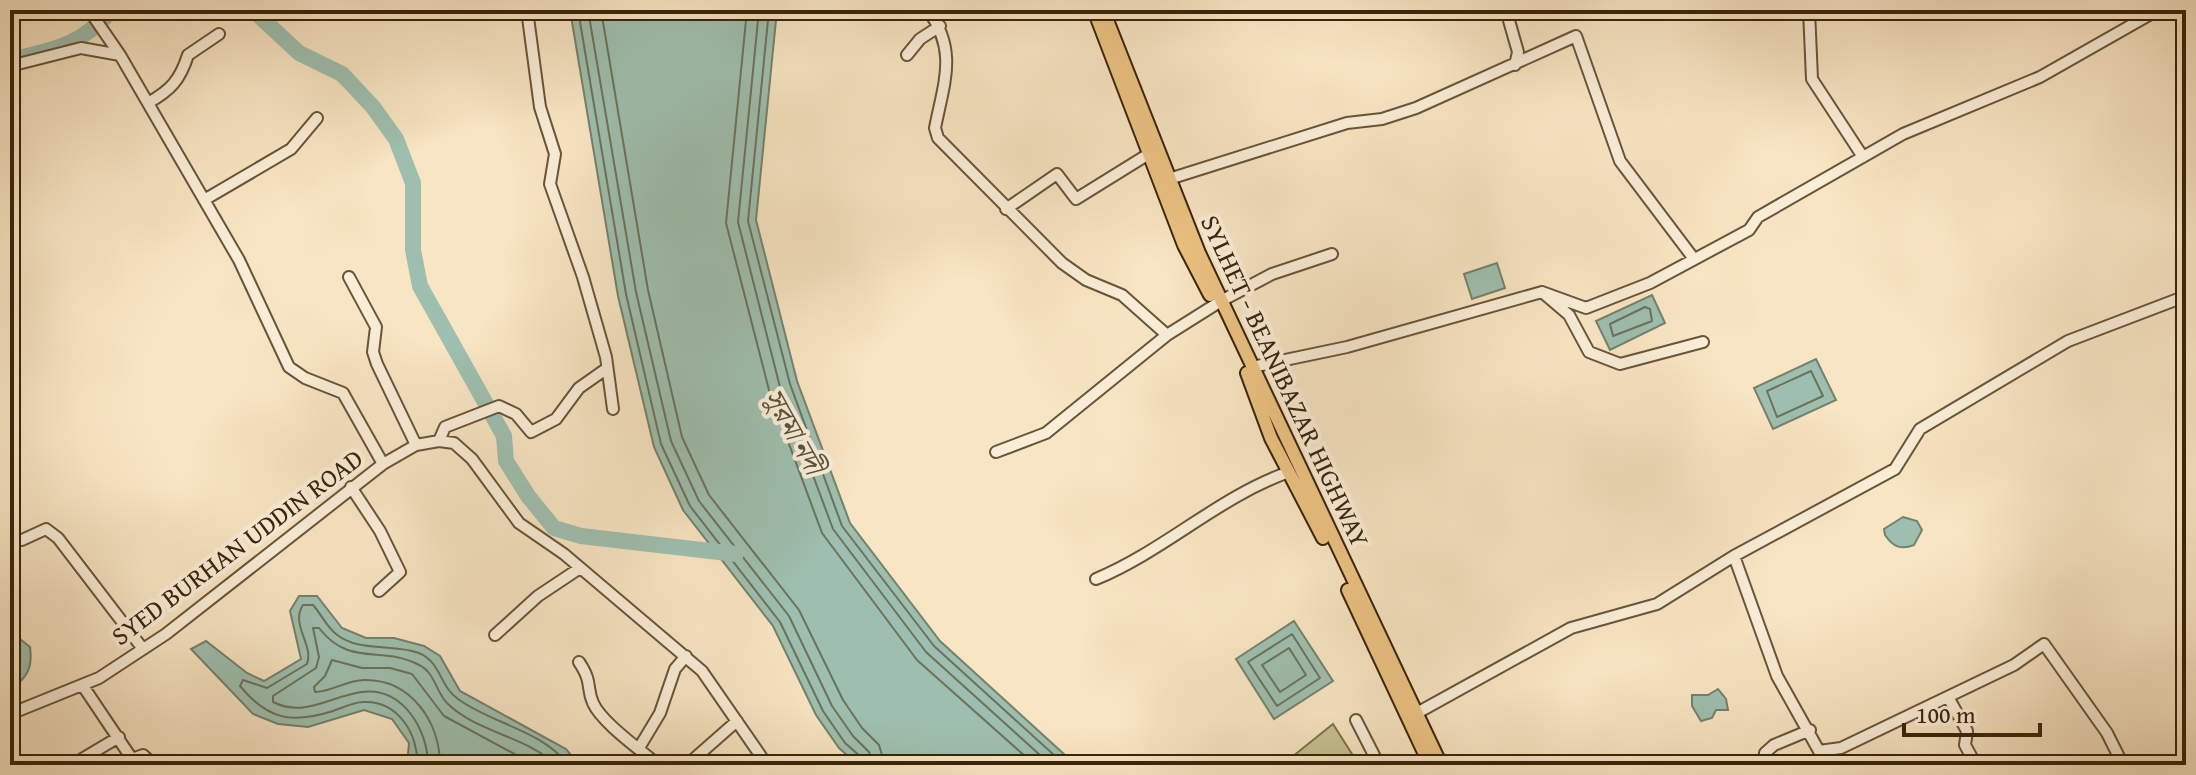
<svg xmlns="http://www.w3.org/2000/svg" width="2196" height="775" font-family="'Gentium Book Plus','Noto Serif Bengali',serif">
	<rect width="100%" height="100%" fill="#f8e5c3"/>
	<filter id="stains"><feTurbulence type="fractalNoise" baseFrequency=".0025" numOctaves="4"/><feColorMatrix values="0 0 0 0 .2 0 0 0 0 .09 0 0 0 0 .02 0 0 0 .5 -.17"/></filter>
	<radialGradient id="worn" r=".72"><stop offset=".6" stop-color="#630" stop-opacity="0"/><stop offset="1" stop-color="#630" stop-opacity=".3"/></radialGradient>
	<!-- green -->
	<path fill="#c5c28f" stroke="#7e734c" stroke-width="2" d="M 1333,724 L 1359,765 L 1282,765 Z"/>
	<!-- water -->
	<path fill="#9ebfaf" stroke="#75816d" stroke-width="2" d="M 570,10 L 777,10 L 756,220 L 797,381 L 850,523 L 940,641 L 1076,765 L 858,765 L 839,748 L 816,715 L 773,626 L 683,510 L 654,447 L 618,296 Z
		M 1497,263 L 1505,288 L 1472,299 L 1464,274 Z
		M 1652,295 L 1665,323 L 1610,350 L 1596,321 Z
		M 1816,359 L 1836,400 L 1773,429 L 1754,388 Z
		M 1903,517 L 1917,521 L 1922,530 L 1914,545 C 1901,550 1893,547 1885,535 L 1884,529 Z
		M 299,596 L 317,596 L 342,628 L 366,638 L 394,638 L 424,646 L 440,656 L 460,691 L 566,749 L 579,765 L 407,765 L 409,743 L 392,719 L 364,710 L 308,727 L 278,724 L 253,714 L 191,649 L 206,641 L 247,673 L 264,681 L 301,659 L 290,611 Z
		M 1294,621 L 1333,681 L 1274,719 L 1236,659 Z
		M 10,631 L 30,647 C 33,668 27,678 10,690 Z
		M 1718,689 L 1726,699 L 1728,710 L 1716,710 L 1712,718 L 1701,721 L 1692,706 L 1692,695 L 1708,695 Z"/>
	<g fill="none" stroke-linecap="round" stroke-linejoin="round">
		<!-- shore -->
		<path stroke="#6b725c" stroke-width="2" d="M 578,10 L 626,294 L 661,444 L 690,506 L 780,622 L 823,711 L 845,743 L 861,757 L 863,765
			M 588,10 L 636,292 L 671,441 L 699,501 L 789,616 L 832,706 L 853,736 L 869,752 L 873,765
			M 601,10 L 648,290 L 682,437 L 709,495 L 799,610 L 843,700 L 862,728 L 879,745 L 885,765
			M 747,10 L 726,223 L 769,390 L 822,533 L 917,660 L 1035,765
			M 759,10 L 738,222 L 780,387 L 833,529 L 926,652 L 1051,765
			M 769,10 L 748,221 L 790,384 L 842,526 L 934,646 L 1065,765
			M 1645,307 L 1650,309 L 1652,321 L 1613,336 L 1610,324 Z
			M 1811,371 L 1823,396 L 1777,417 L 1767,391 Z
			M 1292,634 L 1320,678 L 1277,706 L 1248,662 Z
			M 1289,648 L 1306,675 L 1280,692 L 1262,665 Z
			M 417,765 C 419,735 398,700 363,702 C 354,702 342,708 333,711 C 292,724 268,720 240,686 L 243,680 L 267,688 L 307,664 C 314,644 290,625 303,605 L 313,605 C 321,614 327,627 336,634 C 359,653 393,643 419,653 C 441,662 440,687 458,699 C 492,724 542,730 568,765
			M 428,765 C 428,730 403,687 362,692 C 330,696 305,718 273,702 L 273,696 L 316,668 L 319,657 L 313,628 L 319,628 C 350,668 382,645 419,665 C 435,672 436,693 448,704 C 478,733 526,736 556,765
			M 440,765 C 440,722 411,679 364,680 C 347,680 331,692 315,692 L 314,687 L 325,676 L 332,660 L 362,668 L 390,668 L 412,674 L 444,716 L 535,765"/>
		<!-- river -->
		<path stroke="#9ebfaf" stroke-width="16" d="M 253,10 L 299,53 L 342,74 L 373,107 L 396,139 L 413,183 L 413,250 L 420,286 L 504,436 L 506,461 L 528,496 L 554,528 L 581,536 L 736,554
			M 10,60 C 55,49 80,46 112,10"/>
		<!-- minor casing -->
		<g stroke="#685438" stroke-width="14">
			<path id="minor" d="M 527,10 L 540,107 L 555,154 L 550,184 L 583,277 L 606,357 L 613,409
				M 928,10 C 958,51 944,82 935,128 L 938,138 L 1062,263 L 1086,280 L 1122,295 L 1167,335
				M 1506,10 L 1518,52 L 1515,65
				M 1809,10 L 1812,79 L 1863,157
				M 907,55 L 920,39 L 940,26
				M 10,66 L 81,48 L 120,55
				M 148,103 C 171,90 180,80 188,55 L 219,34
				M 1169,179 L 1347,123 L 1382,119 L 1416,108 L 1576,36 L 1620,161 L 1694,259
				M 204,200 L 291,149 L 317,118
				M 1006,209 L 1057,174 L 1076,199 L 1147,155 L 1156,159
				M 349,277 L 376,327 L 373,352 L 377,364 L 416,445
				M 1542,292 L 1586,308 L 1650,283 L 1749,230 L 1758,217 L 1903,134 L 2040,77 L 2158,10
				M 1252,367 L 1347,347 L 1542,292 L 1569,315 L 1589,352 L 1620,364 L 1703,342
				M 439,441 L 445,427 L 499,406 L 516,414 L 531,432 L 556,419 L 579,388 L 606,369
				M 996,452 L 1046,433 L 1167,335 L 1221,301 L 1272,274 L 1332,254
				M 383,464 L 416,445 L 439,441 L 454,443 L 472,459 L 519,523 L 564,554 L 702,671 L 767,765
				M 351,487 L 380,531 L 400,572 L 379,591
				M 22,540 L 46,529 L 58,538 L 143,649
				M 1734,556 L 1777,676 L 1819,751 L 1841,748 L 2014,665 L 2044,644 L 2107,733 L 2123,765
				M 1096,579 C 1164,551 1220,496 1289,472
				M 495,635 L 538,596 L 580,568
				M 579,662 C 593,683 586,687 593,703 C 602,723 641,750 658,765
				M 83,686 L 132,759 L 143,755 L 154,765
				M 1948,697 L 1967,731 L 1965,745 L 1976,765
				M 1417,713 L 1571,628 L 1657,604 L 1734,556 L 1895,469 L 1920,429 L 2068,341 L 2186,296
				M 10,714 L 99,678 L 166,634 L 383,464 L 343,393 L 305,378 L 289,367 L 239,260 L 120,55 L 89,10
				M 1356,720 L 1379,765
				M 639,748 L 660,713 L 675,669 L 686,656
				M 82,759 L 119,737
				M 191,765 L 203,762 L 210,765
				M 687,765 L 737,721
				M 1764,765 L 1765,753 L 1774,745 L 1810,730"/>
		</g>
		<!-- major casing -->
		<g stroke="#38240a" stroke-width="16">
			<path id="major" d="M 1094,10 L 1184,245 L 1210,295
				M 1103,10 L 1199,253 L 1441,765
				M 1247,373 L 1271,438 L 1323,538
				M 1348,590 L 1430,765"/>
		</g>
		<!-- minor -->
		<use href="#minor" stroke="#faeed8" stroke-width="10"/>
		<!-- major -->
		<use href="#major" stroke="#ecc282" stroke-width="12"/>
	</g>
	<g text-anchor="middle" stroke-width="8" stroke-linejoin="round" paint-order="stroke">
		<!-- street labels -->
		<g font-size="26" fill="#38240a" stroke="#faeed8">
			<text transform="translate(1285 381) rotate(65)" y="9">SYLHET - BEANIBAZAR HIGHWAY</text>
			<text transform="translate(237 547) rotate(-37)" y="9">SYED BURHAN UDDIN ROAD</text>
		</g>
		<!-- water labels -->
		<g font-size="28" font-style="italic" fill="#57523c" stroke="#faeed8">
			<text transform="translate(794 431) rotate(61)" y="10">সুরমা নদী</text>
		</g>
	</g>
	<!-- margin -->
	<rect width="2196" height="775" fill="none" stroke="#f8e5c3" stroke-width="40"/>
	<rect x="12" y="12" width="2172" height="751" fill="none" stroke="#38240a" stroke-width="4"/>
	<rect x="20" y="20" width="2156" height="735" fill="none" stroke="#38240a" stroke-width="2"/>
	<!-- scale -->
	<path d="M1904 723v12h136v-12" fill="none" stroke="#38240a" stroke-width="4"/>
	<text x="1916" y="723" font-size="24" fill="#38240a" stroke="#faeed8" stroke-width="6" paint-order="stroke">100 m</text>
	<rect width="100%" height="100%" filter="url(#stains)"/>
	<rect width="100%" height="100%" fill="url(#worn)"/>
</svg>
